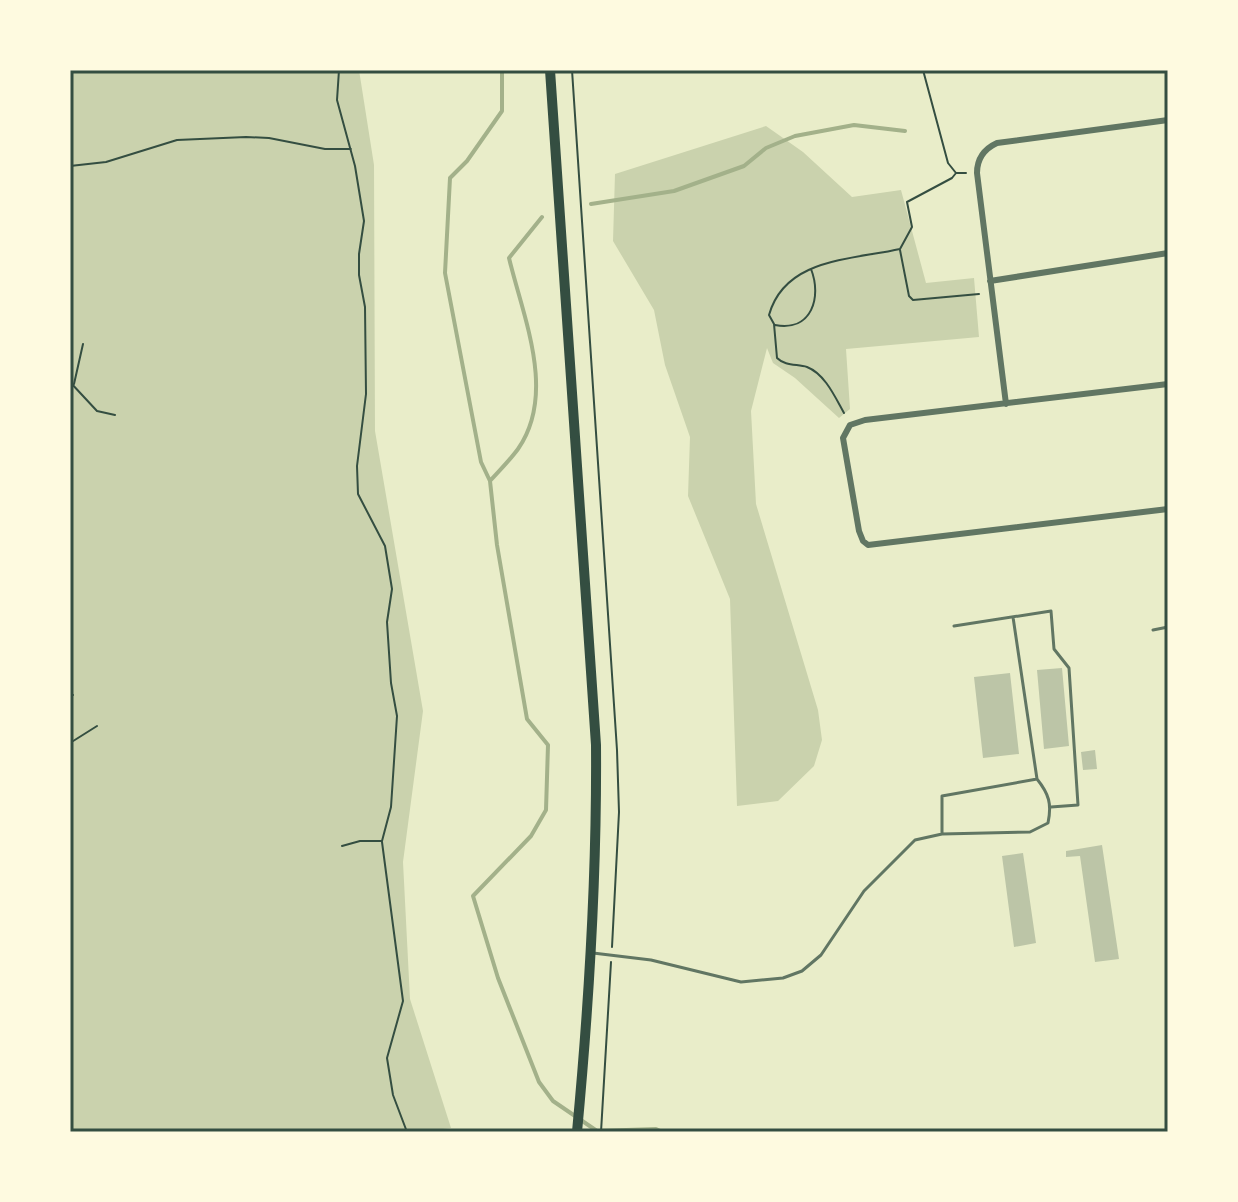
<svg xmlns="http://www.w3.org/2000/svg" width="1238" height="1202" font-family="'Fira Sans Condensed',sans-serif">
	<rect width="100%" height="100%" fill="#e9edc9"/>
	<!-- green -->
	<path fill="#cad2ad" d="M 70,70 L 359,70 L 374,165 L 375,431 L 423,711 L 403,862 L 410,999 L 451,1128 L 418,1132 L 70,1132 Z
		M 766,126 L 803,152 L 852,197 L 901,190 L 926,283 L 974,278 L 979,337 L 846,349 L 850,409 L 839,418 L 795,378 L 773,363 L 767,348 L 751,411 L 756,504 L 818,710 L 822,740 L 814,766 L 778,801 L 737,806 L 730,599 L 688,496 L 690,437 L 665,365 L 654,310 L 613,241 L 615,174 Z"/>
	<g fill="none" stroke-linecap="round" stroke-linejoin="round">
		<!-- stream -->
		<path stroke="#a3b18a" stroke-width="4" d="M 502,70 L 502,111 L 467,161 L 450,178 L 445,273 L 481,462 L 490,481 L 497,545 L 527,719 L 548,745 L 546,810 L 531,836 L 473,896 L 498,978 L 539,1082 L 553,1101 L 597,1131 L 656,1129 L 662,1132
			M 591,204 L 674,191 L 744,166 L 766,148 L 795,136 L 854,125 L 905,131
			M 490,481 C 499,471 510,460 518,449 C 557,393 523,317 509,258 L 542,217"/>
	</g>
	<!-- building -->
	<path fill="#bcc5a7" d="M 1062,668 L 1069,746 L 1044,749 L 1037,670 Z
		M 1010,673 L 1019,754 L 983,758 L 974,677 Z
		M 1095,750 L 1097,769 L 1083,770 L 1081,752 Z
		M 1102,845 L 1119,959 L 1095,962 L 1080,856 L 1066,857 L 1066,851 Z
		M 1023,853 L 1036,943 L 1014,947 L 1002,856 Z"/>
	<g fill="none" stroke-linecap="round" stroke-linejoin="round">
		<!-- path -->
		<path stroke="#344e41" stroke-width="2" d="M 339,70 L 337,100 L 355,166 L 364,221 L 359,254 L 359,275 L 365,307 L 366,394 L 357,466 L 358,494 L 385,546 L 392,589 L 387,622 L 391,683 L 397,716 L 391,807 L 382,841 L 360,841 L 342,846
			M 572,70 L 617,750 L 619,812 L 612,947
			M 923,70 L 948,163 L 956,173 L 966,173
			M 70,166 L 106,162 L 177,140 L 246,137 L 269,138 L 325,149 L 351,149
			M 900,250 L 909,296 L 913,300 L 979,294
			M 775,325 C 812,332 822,297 811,269
			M 70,382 L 97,411 L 115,415
			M 74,384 L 83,344
			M 844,413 C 835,397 825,374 807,367 C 797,364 785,366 777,358 L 774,324 L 769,315 C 785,258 851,260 900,249 L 912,227 L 907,202 L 952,178 L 956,173
			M 70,695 L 73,695
			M 70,743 L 97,726
			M 382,842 L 403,1001 L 387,1058 L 393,1095 L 407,1132
			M 601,1132 L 611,962"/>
		<!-- service -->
		<path stroke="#617663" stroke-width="3" d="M 1013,617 L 1037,779
			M 954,626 L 1051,611 L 1054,649 L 1069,668 L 1078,805 L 1051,807
			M 1153,630 L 1168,627
			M 593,953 L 651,960 L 741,982 L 783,978 L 802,971 L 821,955 L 864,891 L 915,840 L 942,834 L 1030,832 L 1048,823 C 1052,804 1049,794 1037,779 L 942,796 L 942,834"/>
		<!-- minor -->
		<path stroke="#617663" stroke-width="6" d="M 990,281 L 1168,253
			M 1168,384 L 865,420 L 850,425 L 843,438 L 859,531 L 863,541 L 868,545 L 1168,509
			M 1006,404 L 977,173 C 977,158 984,149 997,143 L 1168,120"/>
		<!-- primary -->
		<path stroke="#344e41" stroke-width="10" d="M 550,70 L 596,745 C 597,874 589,1004 577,1132"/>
	</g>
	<!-- border -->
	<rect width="1238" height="1202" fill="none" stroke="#fefae0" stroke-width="144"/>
	<rect x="72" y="72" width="1094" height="1058" fill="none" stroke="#344e41" stroke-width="3"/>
</svg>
